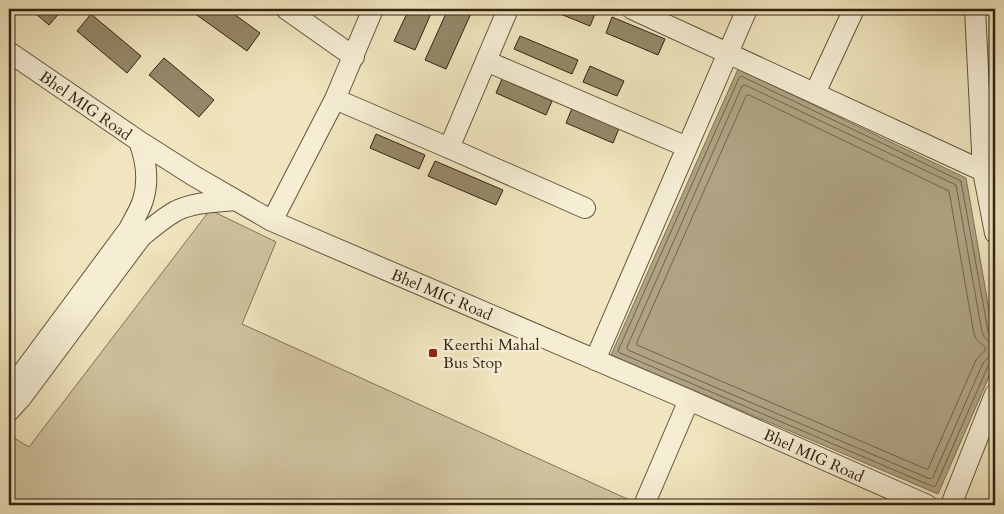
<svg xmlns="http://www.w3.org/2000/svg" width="1004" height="514" font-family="Cardo,serif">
	<rect width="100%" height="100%" fill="#f0e5be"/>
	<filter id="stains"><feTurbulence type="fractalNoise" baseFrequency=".004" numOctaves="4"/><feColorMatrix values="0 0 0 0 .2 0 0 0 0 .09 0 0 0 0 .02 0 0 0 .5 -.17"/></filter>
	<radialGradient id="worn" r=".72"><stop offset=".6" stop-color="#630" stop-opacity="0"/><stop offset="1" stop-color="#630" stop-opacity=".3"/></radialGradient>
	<!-- green -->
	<path fill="#d0c4a0" stroke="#817458" d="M 210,210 L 276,242 L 242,324 L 634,502 L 633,505 L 9,505 L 9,435 L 29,447 Z"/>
	<!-- water -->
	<path fill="#afa383" stroke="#7d7055" d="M 738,69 L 966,178 L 995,344 L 995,363 L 938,494 L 611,355 Z"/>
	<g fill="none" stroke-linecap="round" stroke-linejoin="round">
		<!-- shore -->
		<path stroke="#70634a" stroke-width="1" d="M 749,95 L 949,191 L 974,334 C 977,343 983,343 986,349 L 976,360 L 928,469 L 926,469 L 637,345 L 637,342 L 746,96 Z
			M 995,335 L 991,335 L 988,331 L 961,181 L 741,76 L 739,78 L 618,351 L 620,353 L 934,487 L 936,485 L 988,366 L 991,363 L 995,363
			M 995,342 C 988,342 984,339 982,332 L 956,185 L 745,85 L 742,86 L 627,347 L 628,350 L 930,479 L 933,477 L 983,363 L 988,358 L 995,356"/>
	</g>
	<!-- building -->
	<path fill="#95886a" stroke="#322310" d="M 30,9 L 63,9 L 49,25 Z
		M 197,9 L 227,9 L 260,33 L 247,51 L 194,13 Z
		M 409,9 L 433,9 L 415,50 L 394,41 Z
		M 448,9 L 473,9 L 446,69 L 425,60 Z
		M 548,9 L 597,9 L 590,26 Z
		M 91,14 L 141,56 L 127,73 L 77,31 Z
		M 612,17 L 665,39 L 658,55 L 606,33 Z
		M 520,36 L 578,60 L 572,74 L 514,49 Z
		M 164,58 L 214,100 L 199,117 L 149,75 Z
		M 590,66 L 624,81 L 617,96 L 583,82 Z
		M 502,79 L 552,101 L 546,115 L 496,93 Z
		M 573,106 L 620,126 L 613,143 L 566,123 Z
		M 376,134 L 425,155 L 419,169 L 370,148 Z
		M 435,161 L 503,190 L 496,205 L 428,176 Z"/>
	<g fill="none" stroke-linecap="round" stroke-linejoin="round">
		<!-- minor casing -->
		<g stroke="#62543c" stroke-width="22">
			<path id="minor" d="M 286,9 L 354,57
				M 632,9 L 983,171 L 995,170
				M 975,9 L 983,171 L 995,233
				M 9,52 L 139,141 L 194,176 L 272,221 L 689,400 L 927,505
				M 486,61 L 687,147
				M 815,93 L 854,9
				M 335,99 L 449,148 L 585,208
				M 449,148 L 508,9
				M 272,221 L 335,99 L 373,9
				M 595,360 L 747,9
				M 9,391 L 129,229 C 134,219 140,210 143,200 C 149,181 146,160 139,141
				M 9,411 L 21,398 L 141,237 C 152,228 163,218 176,211 C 194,202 215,202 235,200
				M 644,505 L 689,400
				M 951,505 L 995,394"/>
		</g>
		<!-- minor -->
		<use href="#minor" stroke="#f5eed5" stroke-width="20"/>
	</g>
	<!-- markers -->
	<rect fill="#8f2418" stroke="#f5eed5" stroke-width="2" x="428" y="348" width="10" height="10" rx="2.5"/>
	<g text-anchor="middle" stroke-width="5" stroke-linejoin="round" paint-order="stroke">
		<!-- street labels -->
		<g font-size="16" fill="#322310" stroke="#f5eed5">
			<text transform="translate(86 105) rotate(35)" y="6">Bhel MIG Road</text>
			<text transform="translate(442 294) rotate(23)" y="6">Bhel MIG Road</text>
			<text transform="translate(814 455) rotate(24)" y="6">Bhel MIG Road</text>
		</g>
		<!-- poi labels -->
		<g font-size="16" fill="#322310" stroke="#f5eed5" text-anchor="start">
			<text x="443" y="350">Keerthi Mahal<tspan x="443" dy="18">Bus Stop</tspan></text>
		</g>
	</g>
	<!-- margin -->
	<rect width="1004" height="514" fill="none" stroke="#f0e5be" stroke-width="30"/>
	<rect x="10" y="10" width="984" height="494" fill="none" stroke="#322310" stroke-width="2.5"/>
	<rect x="15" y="15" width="974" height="484" fill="none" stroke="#322310"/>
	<rect width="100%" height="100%" filter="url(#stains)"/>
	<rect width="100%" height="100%" fill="url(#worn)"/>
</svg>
